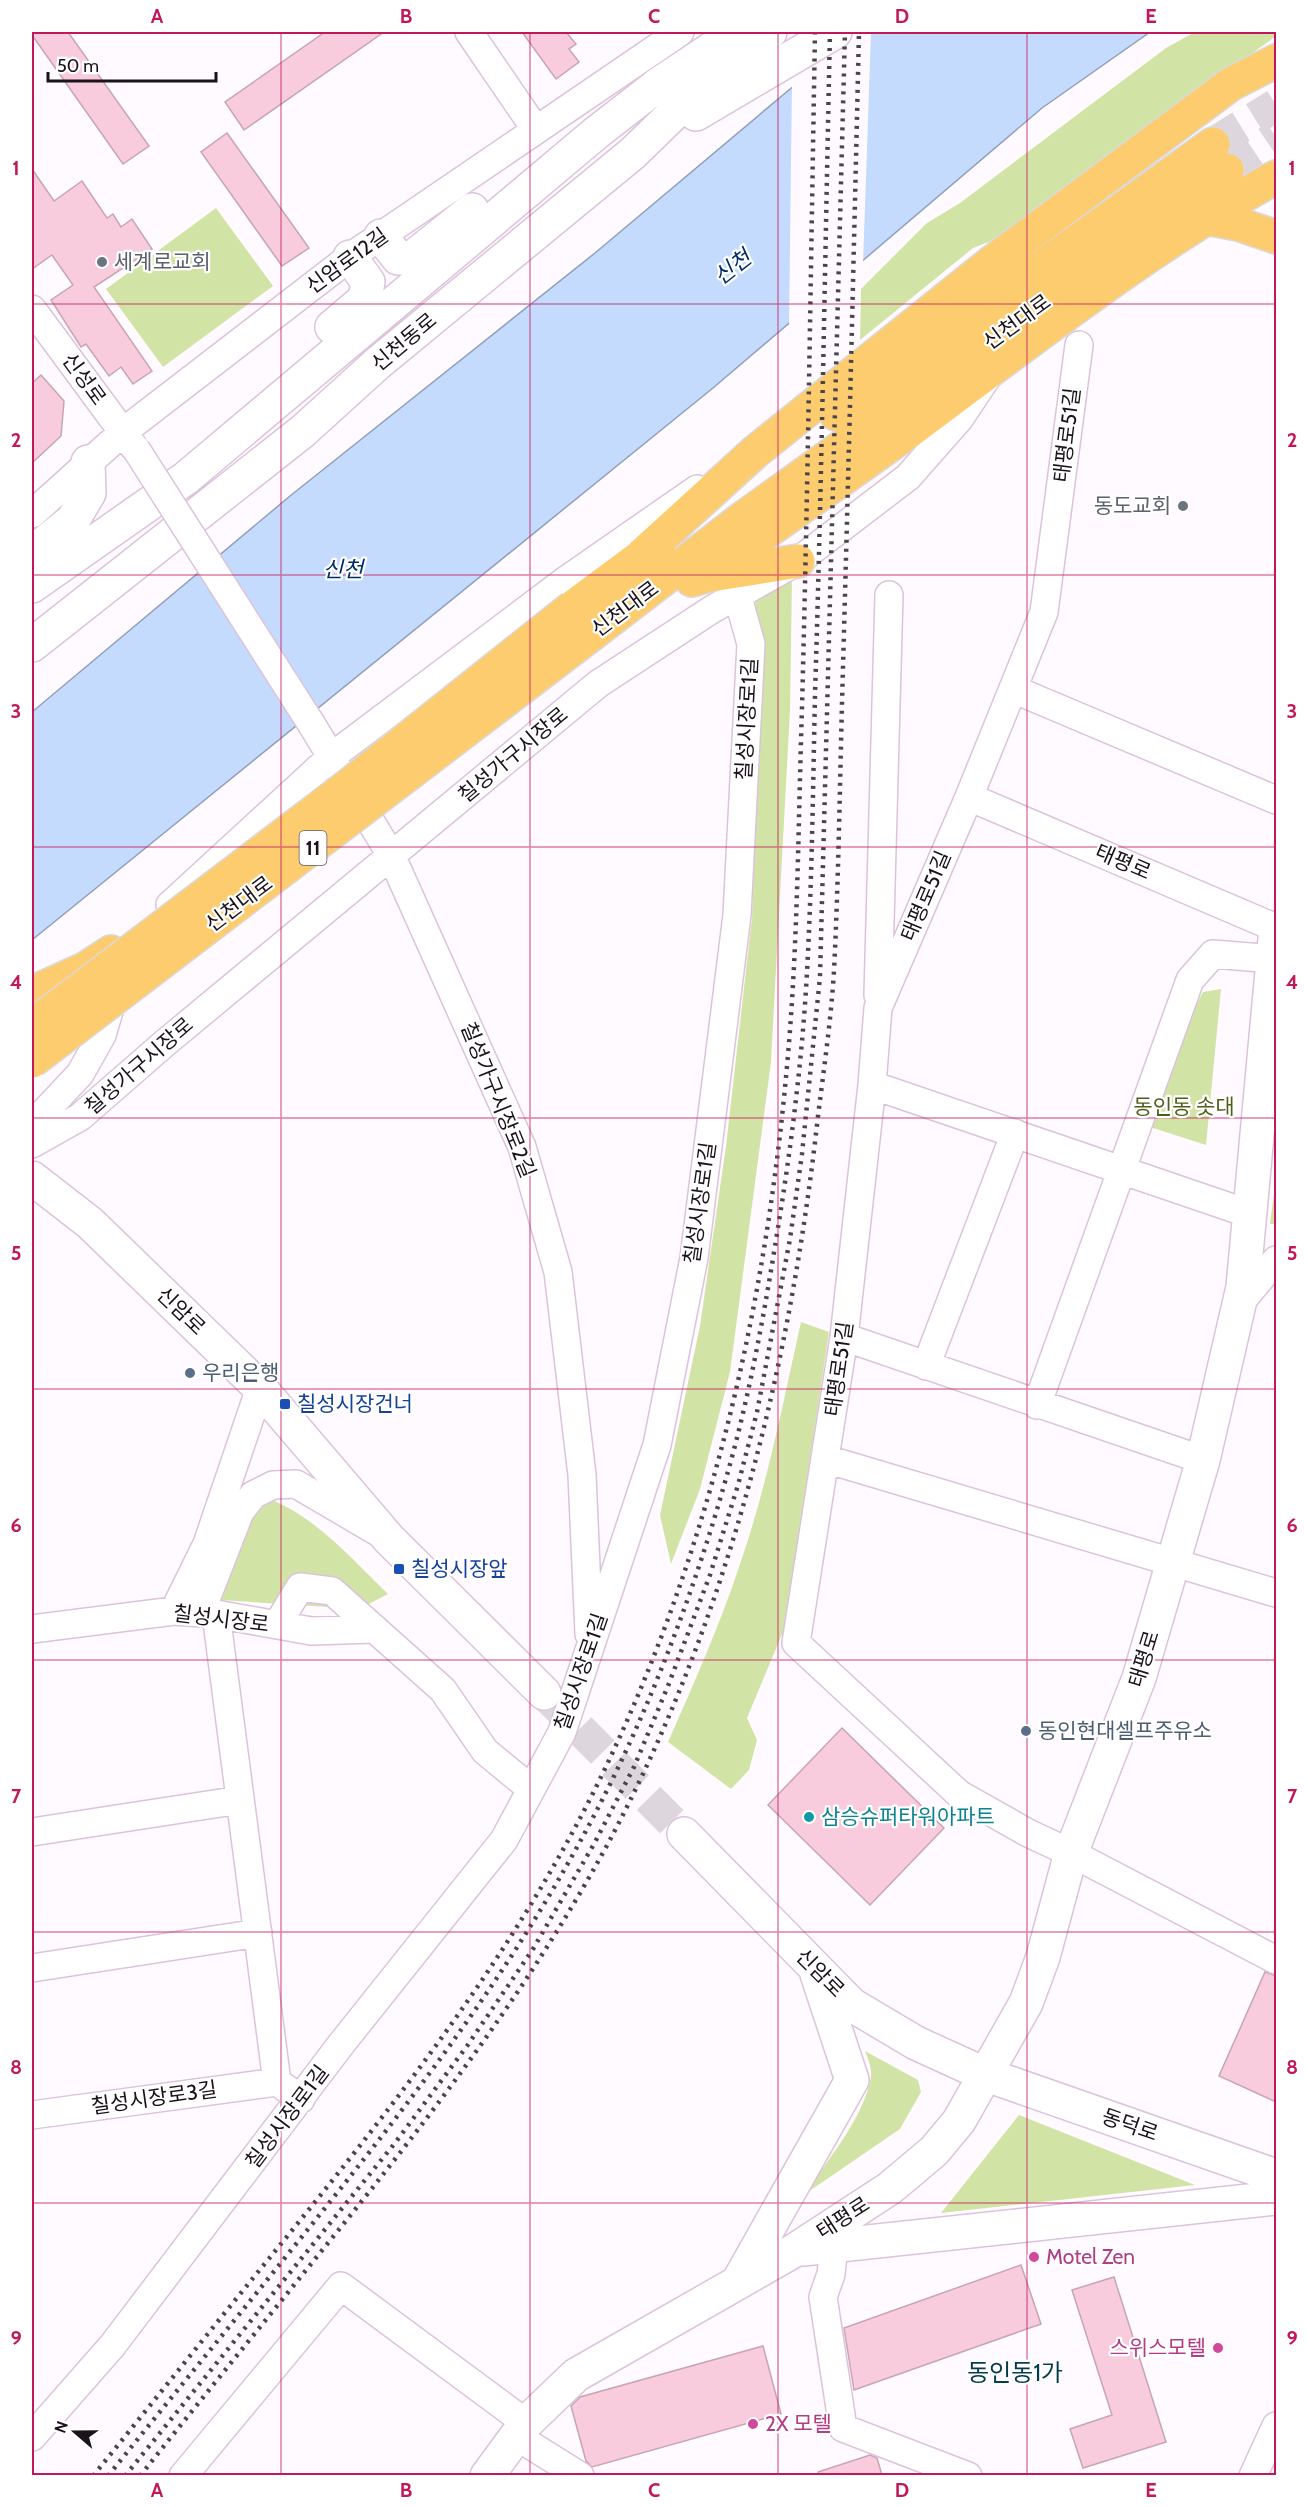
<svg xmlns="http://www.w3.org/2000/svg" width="1308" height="2507" font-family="Cabin,'Noto Sans KR',sans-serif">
	<rect width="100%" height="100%" fill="#fffaff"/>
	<!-- green -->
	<path fill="#d2e4a5" d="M 1195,32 L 1276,32 L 1276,36 L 991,241 L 973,248 L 860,340 L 861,289 L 927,223 L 960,203 L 1166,48 Z
		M 216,208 L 273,286 L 163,367 L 106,289 Z
		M 792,577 L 790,710 L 771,1062 L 730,1372 L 700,1489 L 671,1564 L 660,1515 L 700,1326 L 726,1146 L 752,918 L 762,646 L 755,602 Z
		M 1221,989 L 1206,1145 L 1150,1127 L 1190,1017 L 1203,992 Z
		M 1276,1177 L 1276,1224 L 1270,1224 Z
		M 801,1322 L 829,1332 L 785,1627 L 747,1718 L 757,1740 L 749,1770 L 731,1789 L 668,1742 C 694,1683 720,1625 740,1564 C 767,1486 783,1403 801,1322 Z
		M 270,1499 C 318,1519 352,1559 388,1594 L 359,1609 L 206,1599 L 248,1522 Z
		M 865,2051 L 918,2080 L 921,2092 L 900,2129 L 805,2194 C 827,2160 864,2118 871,2077 C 872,2068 868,2059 865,2051 Z
		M 1019,2115 L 1195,2185 L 941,2213 Z"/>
	<!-- water -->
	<path fill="#c4dbfd" stroke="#919fb9" stroke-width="1.5" d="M 872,32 L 1150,32 L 1042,108 L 713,388 L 32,940 L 32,712 L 290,496 L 595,253 L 796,84 Z"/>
	<!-- pier -->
	<path fill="#fffaff" d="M 867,32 L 871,32 L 863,264 L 789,328 L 792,83 Z"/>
	<!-- building -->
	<path fill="#f8ccdc" stroke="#c7a5b1" stroke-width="1.5" d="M 32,32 L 68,32 L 149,146 L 123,164 L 32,35 Z
		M 325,32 L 384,32 L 244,130 L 225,102 Z
		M 522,32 L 566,32 L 576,44 L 569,49 L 579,62 L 556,79 Z
		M 227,133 L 309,248 L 282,266 L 201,152 Z
		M 32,169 L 54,201 L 82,181 L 107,218 L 113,214 L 121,227 L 132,219 L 152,249 L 94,287 L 152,371 L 133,384 L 121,367 L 109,376 L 86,344 L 81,347 L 51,300 L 73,285 L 52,255 L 32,269 Z
		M 41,375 L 64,401 L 61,436 L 32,463 L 32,383 Z
		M 842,1728 L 944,1828 L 870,1905 L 768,1805 Z
		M 1265,1972 L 1276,1976 L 1276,2102 L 1219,2076 Z
		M 1021,2265 L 1041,2324 L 854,2390 L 844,2328 Z
		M 1114,2277 L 1166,2442 L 1083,2468 L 1070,2429 L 1112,2415 L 1072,2290 Z
		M 763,2346 L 781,2414 L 592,2467 L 586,2461 L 571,2406 L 580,2397 Z
		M 870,2455 L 877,2458 L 882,2475 L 819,2475 L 818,2472 Z"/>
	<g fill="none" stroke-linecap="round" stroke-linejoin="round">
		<!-- secondary-tunnel -->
		<path stroke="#ddd7dd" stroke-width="33" stroke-dasharray="33 16" stroke-linecap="butt" d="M 545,1694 L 684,1834"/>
		<!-- trunk-tunnel -->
		<path stroke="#ddd7dd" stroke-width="33" stroke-dasharray="33 16" stroke-linecap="butt" d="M 1213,144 L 1276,105
			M 1227,170 L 1276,137"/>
		<!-- minor casing -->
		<g stroke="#dcc3db" stroke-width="30">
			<path id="minor" d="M 469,32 L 536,130
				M 32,309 L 133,446
				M 1079,345 L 1044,612 L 969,797 L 878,1008 L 872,1085 L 844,1337 L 796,1643 L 959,1794 L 1028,1833 L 1071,1853 L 1276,1960
				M 32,514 L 123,432 L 350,257 L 680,32
				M 1013,689 L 1276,800
				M 312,725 L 391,855 L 522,1147 L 558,1272 L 582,1475 L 589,1634
				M 969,797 L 1276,928
				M 170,905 L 331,757 L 566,580 L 697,489
				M 878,995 L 889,595
				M 872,1085 L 1250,1214
				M 32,1125 L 80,1074 L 102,1035 L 115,991
				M 32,1144 L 80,1117 L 165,1043 L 598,684 L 711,610 L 798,561 L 908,477 L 960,418 L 986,379
				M 1239,1304 L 1276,1260
				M 844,1337 L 1203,1460
				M 926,1366 L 1015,1133
				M 1037,1405 L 1190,980 L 1213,954 L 1273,959
				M 826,1459 L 1276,1593
				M 178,1609 L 206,1599 L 240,1512 L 253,1495 L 273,1485 L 296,1484 L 376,1531
				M 174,1611 L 207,1544 L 260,1388
				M 216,1614 L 277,2082 L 301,2099
				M 277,1625 L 300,1587 L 332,1591 L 443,1690 L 485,1751 L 531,1789
				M 32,1629 L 174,1611 L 216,1614 L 311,1631 L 375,1629
				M 32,1832 L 240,1800
				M 32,1968 L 258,1933
				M 32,2115 L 277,2082
				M 834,2246 L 831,2274 L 823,2297 L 843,2428 L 968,2476
				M 516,2436 L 580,2476
				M 32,2437 L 112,2346 L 342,2043 L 504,1840 L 562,1732 L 657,1445 L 694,1258 L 737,915 L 751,644 L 737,594
				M 183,2476 L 341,2286 L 526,2423
				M 1253,2476 L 1276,2426"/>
		</g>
		<!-- secondary casing -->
		<g stroke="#dcc3db" stroke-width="36">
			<path id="secondary" d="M 696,114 L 835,32
				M 381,236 L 398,258 L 412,258 L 472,210
				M 332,327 L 365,299 L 368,282 L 350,257
				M 32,553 L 73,520 L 89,493 L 88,462
				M 32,586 L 186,478 L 596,133 L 659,84 L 737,32
				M 32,645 L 303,431 L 378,363 L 633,153 L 706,82 L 770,32
				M 32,1178 L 90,1223 L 260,1388 L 389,1539 L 544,1693
				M 684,1834 L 852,2005 L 916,2043 L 984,2074 L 1276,2176
				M 803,2249 L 1276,2198
				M 738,2282 L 852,2080 L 817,1974
				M 487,2476 L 526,2423 L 576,2375 L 795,2250 L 890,2188 L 934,2151 L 959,2121 L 1026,2003 L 1043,1957 L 1071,1853 L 1139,1678 L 1203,1460 L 1243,1287 L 1276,928"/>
		</g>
		<!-- trunk casing -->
		<g stroke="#dbd9db" stroke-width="36">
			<path id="trunk" d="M 1206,218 L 1238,224 L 1276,237
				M 836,414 L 1213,144
				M 642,555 L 755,452 L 991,263 L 1231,84 L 1276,61
				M 711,575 L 798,561
				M 692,580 L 706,576 C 779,521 855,472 928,417 C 1041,333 1153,245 1276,177
				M 573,607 L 659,543
				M 592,634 L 743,518 L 1227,170
				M 32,993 L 85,969 L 111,952"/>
		</g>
		<!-- minor -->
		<use href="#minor" stroke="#fff" stroke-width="27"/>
		<!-- secondary -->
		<use href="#secondary" stroke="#fff" stroke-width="33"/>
		<!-- trunk -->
		<use href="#trunk" stroke="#fccc6f" stroke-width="33"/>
		<!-- rail -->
		<path stroke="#4c444c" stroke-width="4.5" stroke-dasharray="3 6" stroke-linecap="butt" d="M 93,2476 C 157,2397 221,2317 285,2239 C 408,2088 528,1934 611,1756 C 712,1540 766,1303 787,1066 C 798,947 798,827 802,708 C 808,482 811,257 815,32
			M 108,2476 C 169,2400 231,2325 292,2249 C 398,2118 501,1987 582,1838 C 642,1729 691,1602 725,1482 C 752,1389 768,1292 783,1196 C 794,1123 803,1047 807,972 C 812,880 813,787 815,694 C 822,473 825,252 830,32
			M 125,2476 L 395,2143 L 467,2046 L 533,1949 L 594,1844 L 634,1767 L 668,1686 L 710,1575 L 738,1485 L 757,1412 L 790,1239 L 802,1154 L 820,977 L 845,32
			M 140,2476 C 198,2403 257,2331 315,2259 C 421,2129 524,1997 605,1849 C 727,1623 790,1370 818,1116 C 824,1068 831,1020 834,971 C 839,870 840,768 843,667 C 849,455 854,243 859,32"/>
		<!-- minor-bridge casing -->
		<g stroke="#dcc3db" stroke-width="30" stroke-linecap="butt">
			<path id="minor-bridge" d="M 136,449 L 312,725"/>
		</g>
		<!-- trunk-bridge casing -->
		<g stroke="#dbd9db" stroke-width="36" stroke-linecap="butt">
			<path id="trunk-bridge" d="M 32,1026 L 344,789 L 573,607
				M 32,1061 L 592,634"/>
		</g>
		<!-- minor-bridge -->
		<use href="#minor-bridge" stroke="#fff" stroke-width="27"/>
		<!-- trunk-bridge -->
		<use href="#trunk-bridge" stroke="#fccc6f" stroke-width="33"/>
	</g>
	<!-- grid -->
	<path fill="none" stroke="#c2185b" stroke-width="1.5" stroke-opacity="0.55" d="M 281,32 L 281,2476M 530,32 L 530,2476M 778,32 L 778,2476M 1027,32 L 1027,2476M 32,304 L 1276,304M 32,575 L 1276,575M 32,847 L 1276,847M 32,1118 L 1276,1118M 32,1389 L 1276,1389M 32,1660 L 1276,1660M 32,1932 L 1276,1932M 32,2203 L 1276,2203"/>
	<!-- markers -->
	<g fill="#6b7280" stroke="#fff" stroke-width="2">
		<circle cx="102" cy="262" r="6"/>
		<circle cx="1183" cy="506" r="6"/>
	</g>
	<g fill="#5c6f8a" stroke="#fff" stroke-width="2">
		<circle cx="190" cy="1373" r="6"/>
		<circle cx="1026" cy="1731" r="6"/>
	</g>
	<g fill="#1a4fb4" stroke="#fff" stroke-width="2">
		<rect x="279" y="1398" width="12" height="12" rx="3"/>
		<rect x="393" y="1563" width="12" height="12" rx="3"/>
	</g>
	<circle fill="#0f9aa8" stroke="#fff" stroke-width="2" cx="809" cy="1817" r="6"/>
	<g fill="#d1479c" stroke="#fff" stroke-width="2">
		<circle cx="1034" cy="2257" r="6"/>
		<circle cx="1218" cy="2348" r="6"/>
		<circle cx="753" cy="2424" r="6"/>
	</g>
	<g text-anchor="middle" stroke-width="4.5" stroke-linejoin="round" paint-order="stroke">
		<!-- shield labels -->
		<rect fill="#fff" stroke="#5f595f" stroke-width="1.5" x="299.5" y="831" width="27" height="34" rx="4.5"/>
		<g font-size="20" font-weight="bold" fill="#1b121b">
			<text x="313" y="855">11</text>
		</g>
		<!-- street labels -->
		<g font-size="21" fill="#1b121b" stroke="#fff">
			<text transform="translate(347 261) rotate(-36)" y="7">신암로12길</text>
			<text transform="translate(1017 322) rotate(-36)" y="7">신천대로</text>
			<text transform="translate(404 342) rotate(-40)" y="7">신천동로</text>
			<text transform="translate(84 379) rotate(54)" y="7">신성로</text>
			<text transform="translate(1067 435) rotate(-83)" y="7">태평로51길</text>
			<text transform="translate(625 609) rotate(-37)" y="7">신천대로</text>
			<text transform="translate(747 719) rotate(-87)" y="7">칠성시장로1길</text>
			<text transform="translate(513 755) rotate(-40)" y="7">칠성가구시장로</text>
			<text transform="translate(1123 862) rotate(23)" y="7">태평로</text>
			<text transform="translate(926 896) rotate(-67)" y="7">태평로51길</text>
			<text transform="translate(239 904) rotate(-37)" y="7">신천대로</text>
			<text transform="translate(139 1066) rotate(-41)" y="7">칠성가구시장로</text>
			<text transform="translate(498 1100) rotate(68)" y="7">칠성가구시장로2길</text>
			<text transform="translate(700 1203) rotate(-82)" y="7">칠성시장로1길</text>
			<text transform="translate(181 1311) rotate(44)" y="7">신암로</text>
			<text transform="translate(839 1369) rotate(-82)" y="7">태평로51길</text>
			<text transform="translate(221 1619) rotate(7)" y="7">칠성시장로</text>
			<text transform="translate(1144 1659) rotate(-73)" y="7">태평로</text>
			<text transform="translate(581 1672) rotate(-71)" y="7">칠성시장로1길</text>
			<text transform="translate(820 1973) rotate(45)" y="7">신암로</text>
			<text transform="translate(154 2098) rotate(-8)" y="7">칠성시장로3길</text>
			<text transform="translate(287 2117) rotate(-53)" y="7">칠성시장로1길</text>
			<text transform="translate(1130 2125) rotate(19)" y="7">동덕로</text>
			<text transform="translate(843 2218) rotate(-33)" y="7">태평로</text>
		</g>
		<!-- worship labels -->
		<g font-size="21" fill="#5b616d" stroke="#fff" text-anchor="start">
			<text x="114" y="269">세계로교회</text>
			<text x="1171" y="513" text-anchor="end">동도교회</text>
		</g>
		<!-- park labels -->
		<g font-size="21" fill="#4f5f1a" stroke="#fff">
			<text x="1184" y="1114">동인동 솟대</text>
		</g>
		<!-- service labels -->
		<g font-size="21" fill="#4e5e75" stroke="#fff" text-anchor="start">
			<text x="202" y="1380">우리은행</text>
			<text x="1038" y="1738">동인현대셀프주유소</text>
		</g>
		<!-- transit labels -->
		<g font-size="21" fill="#164399" stroke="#fff" text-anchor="start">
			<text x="297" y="1411">칠성시장건너</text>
			<text x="411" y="1576">칠성시장앞</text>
		</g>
		<!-- culture labels -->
		<g font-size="21" fill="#0d838f" stroke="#fff" text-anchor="start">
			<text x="821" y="1824">삼승슈퍼타워아파트</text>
		</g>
		<!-- hotel labels -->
		<g font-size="21" fill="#b23c85" stroke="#fff" text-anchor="start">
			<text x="1046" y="2264">Motel Zen</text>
			<text x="1206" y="2355" text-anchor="end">스위스모텔</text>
			<text x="765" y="2431">2X 모텔</text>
		</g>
		<!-- water labels -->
		<g font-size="22" font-style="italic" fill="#002d6a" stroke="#fff">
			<text transform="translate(732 267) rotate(-38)" y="8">신천</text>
			<text x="343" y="577">신천</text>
		</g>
		<!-- quarter labels -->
		<g font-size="24" fill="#053c4d" stroke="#fff">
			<text x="1015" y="2381">동인동1가</text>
		</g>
	</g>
	<!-- border -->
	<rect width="1308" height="2507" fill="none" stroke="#ffffff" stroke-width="66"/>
	<!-- north arrow -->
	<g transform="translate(75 2432) rotate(290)" stroke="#ffffff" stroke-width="4.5" paint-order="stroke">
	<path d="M0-4.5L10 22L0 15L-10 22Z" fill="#1b121b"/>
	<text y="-9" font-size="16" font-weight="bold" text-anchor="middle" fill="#1b121b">N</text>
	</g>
	<!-- scale -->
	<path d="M48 72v9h168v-9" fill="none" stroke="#1b121b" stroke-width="3"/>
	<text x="57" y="72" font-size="18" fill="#1b121b" stroke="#ffffff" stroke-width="4.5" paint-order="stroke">50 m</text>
	<rect x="33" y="33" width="1242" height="2441" fill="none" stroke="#c2185b" stroke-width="2"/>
	<g font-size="20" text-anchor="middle" font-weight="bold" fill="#c2185b">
		<text x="157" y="23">A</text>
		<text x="406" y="23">B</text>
		<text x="654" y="23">C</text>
		<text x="902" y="23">D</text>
		<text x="1151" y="23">E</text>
		<text x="16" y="175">1</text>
		<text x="1292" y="175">1</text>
		<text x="16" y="447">2</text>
		<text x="1292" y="447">2</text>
		<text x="16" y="718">3</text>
		<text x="1292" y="718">3</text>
		<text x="16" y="989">4</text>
		<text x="1292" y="989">4</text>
		<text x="16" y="1260">5</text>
		<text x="1292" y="1260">5</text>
		<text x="16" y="1532">6</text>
		<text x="1292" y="1532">6</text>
		<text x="16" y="1803">7</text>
		<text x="1292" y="1803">7</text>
		<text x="16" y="2074">8</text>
		<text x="1292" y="2074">8</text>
		<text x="16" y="2345">9</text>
		<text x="1292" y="2345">9</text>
		<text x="157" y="2497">A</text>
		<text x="406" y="2497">B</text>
		<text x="654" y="2497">C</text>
		<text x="902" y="2497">D</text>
		<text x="1151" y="2497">E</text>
	</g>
</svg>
